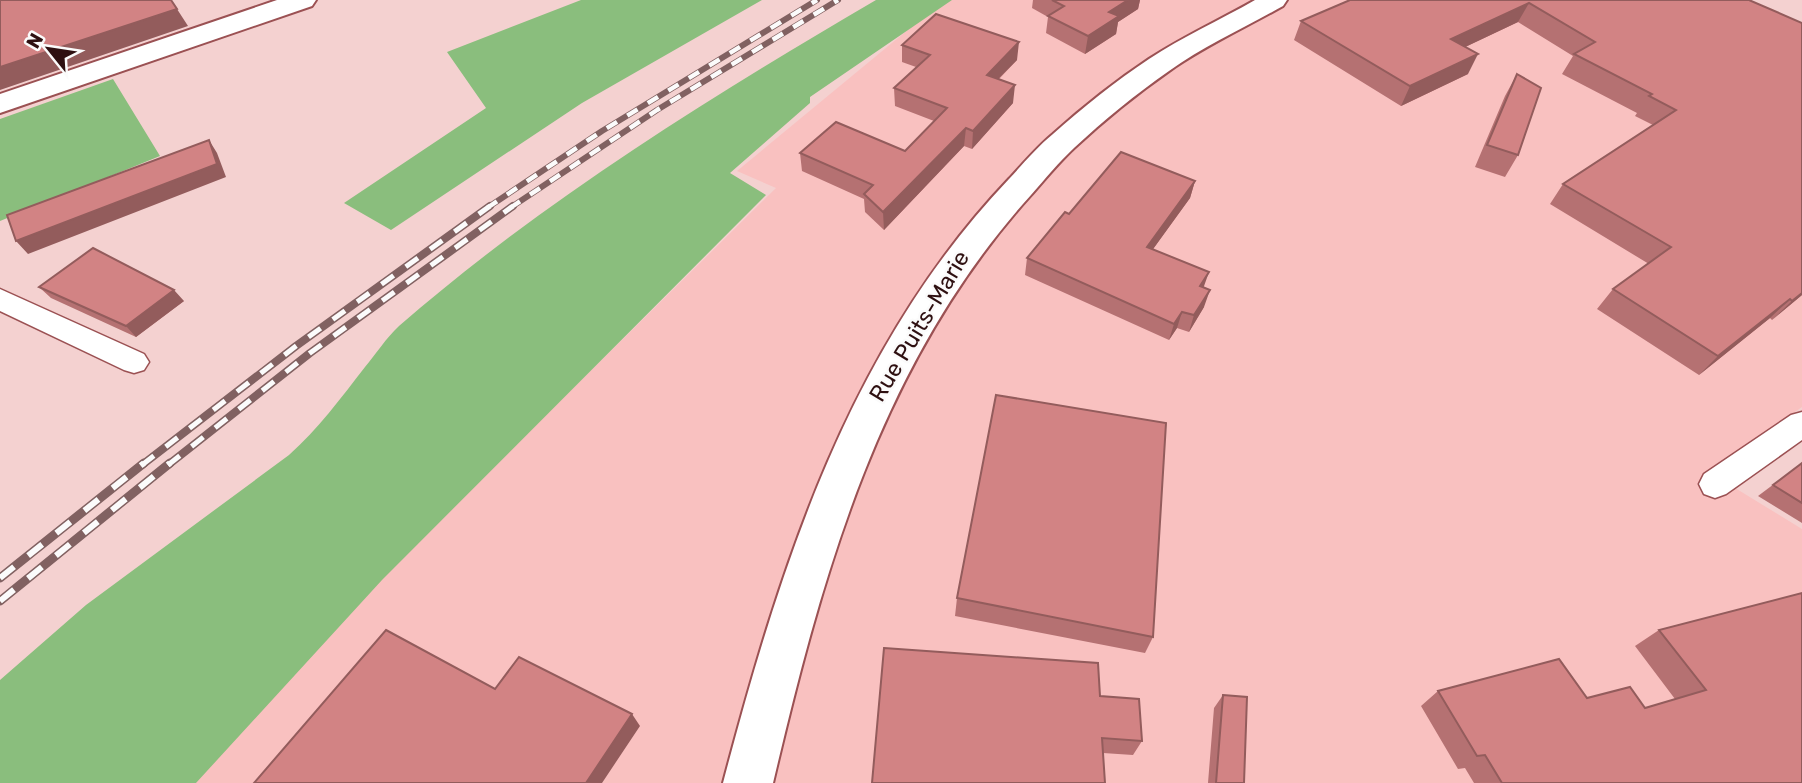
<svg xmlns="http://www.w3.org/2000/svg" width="1802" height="783" font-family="Rubik,sans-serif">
	<rect width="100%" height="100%" fill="#f4d1d0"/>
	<!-- built -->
	<path fill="#f9c1c0" d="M 944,0 L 1694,0 L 1802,47 L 1802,407 L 1709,472 L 1802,529 L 1802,783 L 186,783 L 314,644 L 776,188 L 737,171 Z"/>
	<!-- green -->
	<path fill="#8abe7d" d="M 581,0 L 762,0 L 582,103 L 391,230 L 344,203 L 486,108 L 447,52 Z
		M 876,0 L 952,0 L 810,97 L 810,103 L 730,173 L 766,195 L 382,580 L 196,783 L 0,783 L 0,680 L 86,605 L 289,455 C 318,429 341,398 365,367 C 376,354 386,338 399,326 C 544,200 710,97 876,0 Z
		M 113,79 L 160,156 L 0,221 L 0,119 Z"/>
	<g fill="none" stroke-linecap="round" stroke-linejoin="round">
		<!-- street casing -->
		<g stroke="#9b5153" stroke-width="3">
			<path id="street" d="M 0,289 L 144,354 L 149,362 L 144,370 L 134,373 L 124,370 L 0,311 Z
				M 1802,412 L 1802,440 L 1726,494 L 1715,498 L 1704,494 L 1699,484 L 1704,474 L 1791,415 Z"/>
		</g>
		<!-- secondary casing -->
		<g stroke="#9b5153" stroke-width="4">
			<path id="secondary" d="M 277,0 L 316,0 L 312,6 L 0,113 L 0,94 Z
				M 1255,0 L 1287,0 L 1283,6 C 1246,27 1204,46 1169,71 C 1136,94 1103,121 1074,148 C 1059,162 1045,179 1031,195 C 881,361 823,570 773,783 L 723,783 C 781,564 849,347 1009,179 C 1023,164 1037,147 1053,134 C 1082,108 1116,81 1149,59 C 1182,37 1220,20 1255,0 Z"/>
		</g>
		<!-- street -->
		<use href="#street" fill="#fff" fill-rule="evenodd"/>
		<!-- secondary -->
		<use href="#secondary" fill="#fff" fill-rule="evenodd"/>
		<!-- rail-far2 casing -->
		<g stroke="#816161" stroke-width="6">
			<path id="rail-far2" d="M 487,208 L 602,131 L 817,0
				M 510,208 L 657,110 L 838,0"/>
		</g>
		<!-- rail-far1 casing -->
		<g stroke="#816161" stroke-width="8">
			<path id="rail-far1" d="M 142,465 L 296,346 L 490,206
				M 168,465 L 310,353 L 513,206"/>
		</g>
		<!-- rail casing -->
		<g stroke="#816161" stroke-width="9">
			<path id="rail" d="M 0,578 L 144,463
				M 0,601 L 170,463"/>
		</g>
		<!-- rail-far2 -->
		<use href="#rail-far2" stroke="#fbfbfb" stroke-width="4.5" stroke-dasharray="12" stroke-linecap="butt"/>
		<!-- rail-far1 -->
		<use href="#rail-far1" stroke="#fbfbfb" stroke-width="5" stroke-dasharray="15" stroke-linecap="butt"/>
		<!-- rail -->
		<use href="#rail" stroke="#fbfbfb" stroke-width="6" stroke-dasharray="18" stroke-linecap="butt"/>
	</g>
	<!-- wall -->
	<path fill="#b57172" d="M 1033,0 L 1140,0 L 1138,9 L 1118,22 L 1116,34 L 1085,54 L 1046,33 L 1048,17 L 1032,8 Z
		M 1350,0 L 1749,0 L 1802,295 L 1772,320 L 1770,318 L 1699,375 L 1597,309 L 1613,289 L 1649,264 L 1550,204 L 1563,184 L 1653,125 L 1635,116 L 1637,113 L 1562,74 L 1573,56 L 1518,22 L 1465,47 L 1468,74 L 1401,106 L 1294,40 L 1301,21 Z
		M 902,45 L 1017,60 L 999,79 L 1013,103 L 972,149 L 964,146 L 884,230 L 865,212 L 864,199 L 802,171 L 800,153 L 905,151 L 934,121 L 895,106 L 894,88 L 916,67 L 902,62 Z
		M 1517,74 L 1518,155 L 1505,177 L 1475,167 L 1505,96 Z
		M 1195,181 L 1190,198 L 1153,249 L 1203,287 L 1204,307 L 1189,332 L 1177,328 L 1169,340 L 1025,275 L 1027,258 L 1069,214 Z
		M 39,287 L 184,301 L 136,337 L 51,298 Z
		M 1802,463 L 1802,523 L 1758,496 Z
		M 957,598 L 1153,637 L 1145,653 L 955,616 Z
		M 1659,630 L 1802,783 L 1474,783 L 1465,768 L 1458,769 L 1421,706 L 1438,691 L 1587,698 L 1645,708 L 1675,699 L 1635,646 Z
		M 1223,695 L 1244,783 L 1208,783 L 1214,708 Z
		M 1100,696 L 1142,741 L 1133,755 L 1103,753 Z"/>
	<!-- shaded-wall -->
	<path fill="#935c5c" d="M 1128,0 L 1140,0 L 1138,9 L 1118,22 L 1116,34 L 1085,54 L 1088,36 L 1109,12 Z
		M 1529,3 L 1518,22 L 1442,58 L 1451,39 Z
		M 177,9 L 188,26 L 0,90 L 0,67 Z
		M 1019,42 L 1017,60 L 985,92 L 987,75 Z
		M 1478,54 L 1468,74 L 1401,106 L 1410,86 Z
		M 1015,85 L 1013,103 L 972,149 L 973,131 Z
		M 966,128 L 964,146 L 884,230 L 883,212 Z
		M 209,140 L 217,153 L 226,177 L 28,254 L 16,241 Z
		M 1195,181 L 1190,198 L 1143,263 L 1147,247 Z
		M 1209,272 L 1203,289 L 1200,286 Z
		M 174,290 L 184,301 L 136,337 L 126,326 Z
		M 1210,290 L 1204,307 L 1189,332 L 1194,315 Z
		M 1802,293 L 1802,295 L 1772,320 L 1792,301 Z
		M 1790,299 L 1770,318 L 1699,375 L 1718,356 Z
		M 1182,312 L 1177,328 L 1169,340 L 1174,324 Z
		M 632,714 L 640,726 L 602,783 L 586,783 Z"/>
	<!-- building -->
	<path fill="#d28384" stroke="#935c5c" stroke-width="2" d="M 0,0 L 171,0 L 177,9 L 0,67 Z
		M 1052,0 L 1128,0 L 1109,12 L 1119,16 L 1088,36 L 1048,16 L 1064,6 Z
		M 1350,0 L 1749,0 L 1802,23 L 1802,293 L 1792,301 L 1790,299 L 1718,356 L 1613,289 L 1671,247 L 1563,184 L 1676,110 L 1649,96 L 1652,94 L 1574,54 L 1595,42 L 1529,3 L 1451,39 L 1478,54 L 1410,86 L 1301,21 Z
		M 936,14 L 1019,42 L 987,75 L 1015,85 L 973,131 L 966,128 L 883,212 L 864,194 L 873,185 L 800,153 L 836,122 L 905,151 L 947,108 L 894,88 L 930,55 L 902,45 Z
		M 1517,74 L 1541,88 L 1518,155 L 1487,145 Z
		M 209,140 L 217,164 L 16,241 L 7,215 Z
		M 1121,152 L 1195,181 L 1147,247 L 1209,272 L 1200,286 L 1210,290 L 1194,315 L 1182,312 L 1174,324 L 1027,258 L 1065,212 L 1069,214 Z
		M 93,248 L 174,290 L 126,326 L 39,287 Z
		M 996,395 L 1166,423 L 1153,637 L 957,598 Z
		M 1802,463 L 1802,503 L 1773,485 Z
		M 1802,593 L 1802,783 L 1502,783 L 1485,755 L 1477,756 L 1438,691 L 1559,659 L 1587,698 L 1630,687 L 1645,708 L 1706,690 L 1659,630 Z
		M 386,630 L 495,689 L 519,657 L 632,714 L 586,783 L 254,783 Z
		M 884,648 L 1098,663 L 1100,696 L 1139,699 L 1142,741 L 1102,738 L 1105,783 L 872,783 Z
		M 1223,695 L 1247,697 L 1244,783 L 1216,783 Z"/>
	<g text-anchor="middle" stroke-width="5" stroke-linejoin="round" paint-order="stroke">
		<!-- street labels -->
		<g font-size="23" fill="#2e1011" stroke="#fbfbfb">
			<text transform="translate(919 326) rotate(-59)" y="8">Rue Puits-Marie</text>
		</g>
	</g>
	<!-- north arrow -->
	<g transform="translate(49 49) rotate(300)" stroke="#fbfbfb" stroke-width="5" paint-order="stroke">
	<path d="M0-5L12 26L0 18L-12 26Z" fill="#2e1011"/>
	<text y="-10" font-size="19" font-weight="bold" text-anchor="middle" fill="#2e1011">N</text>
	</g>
</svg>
